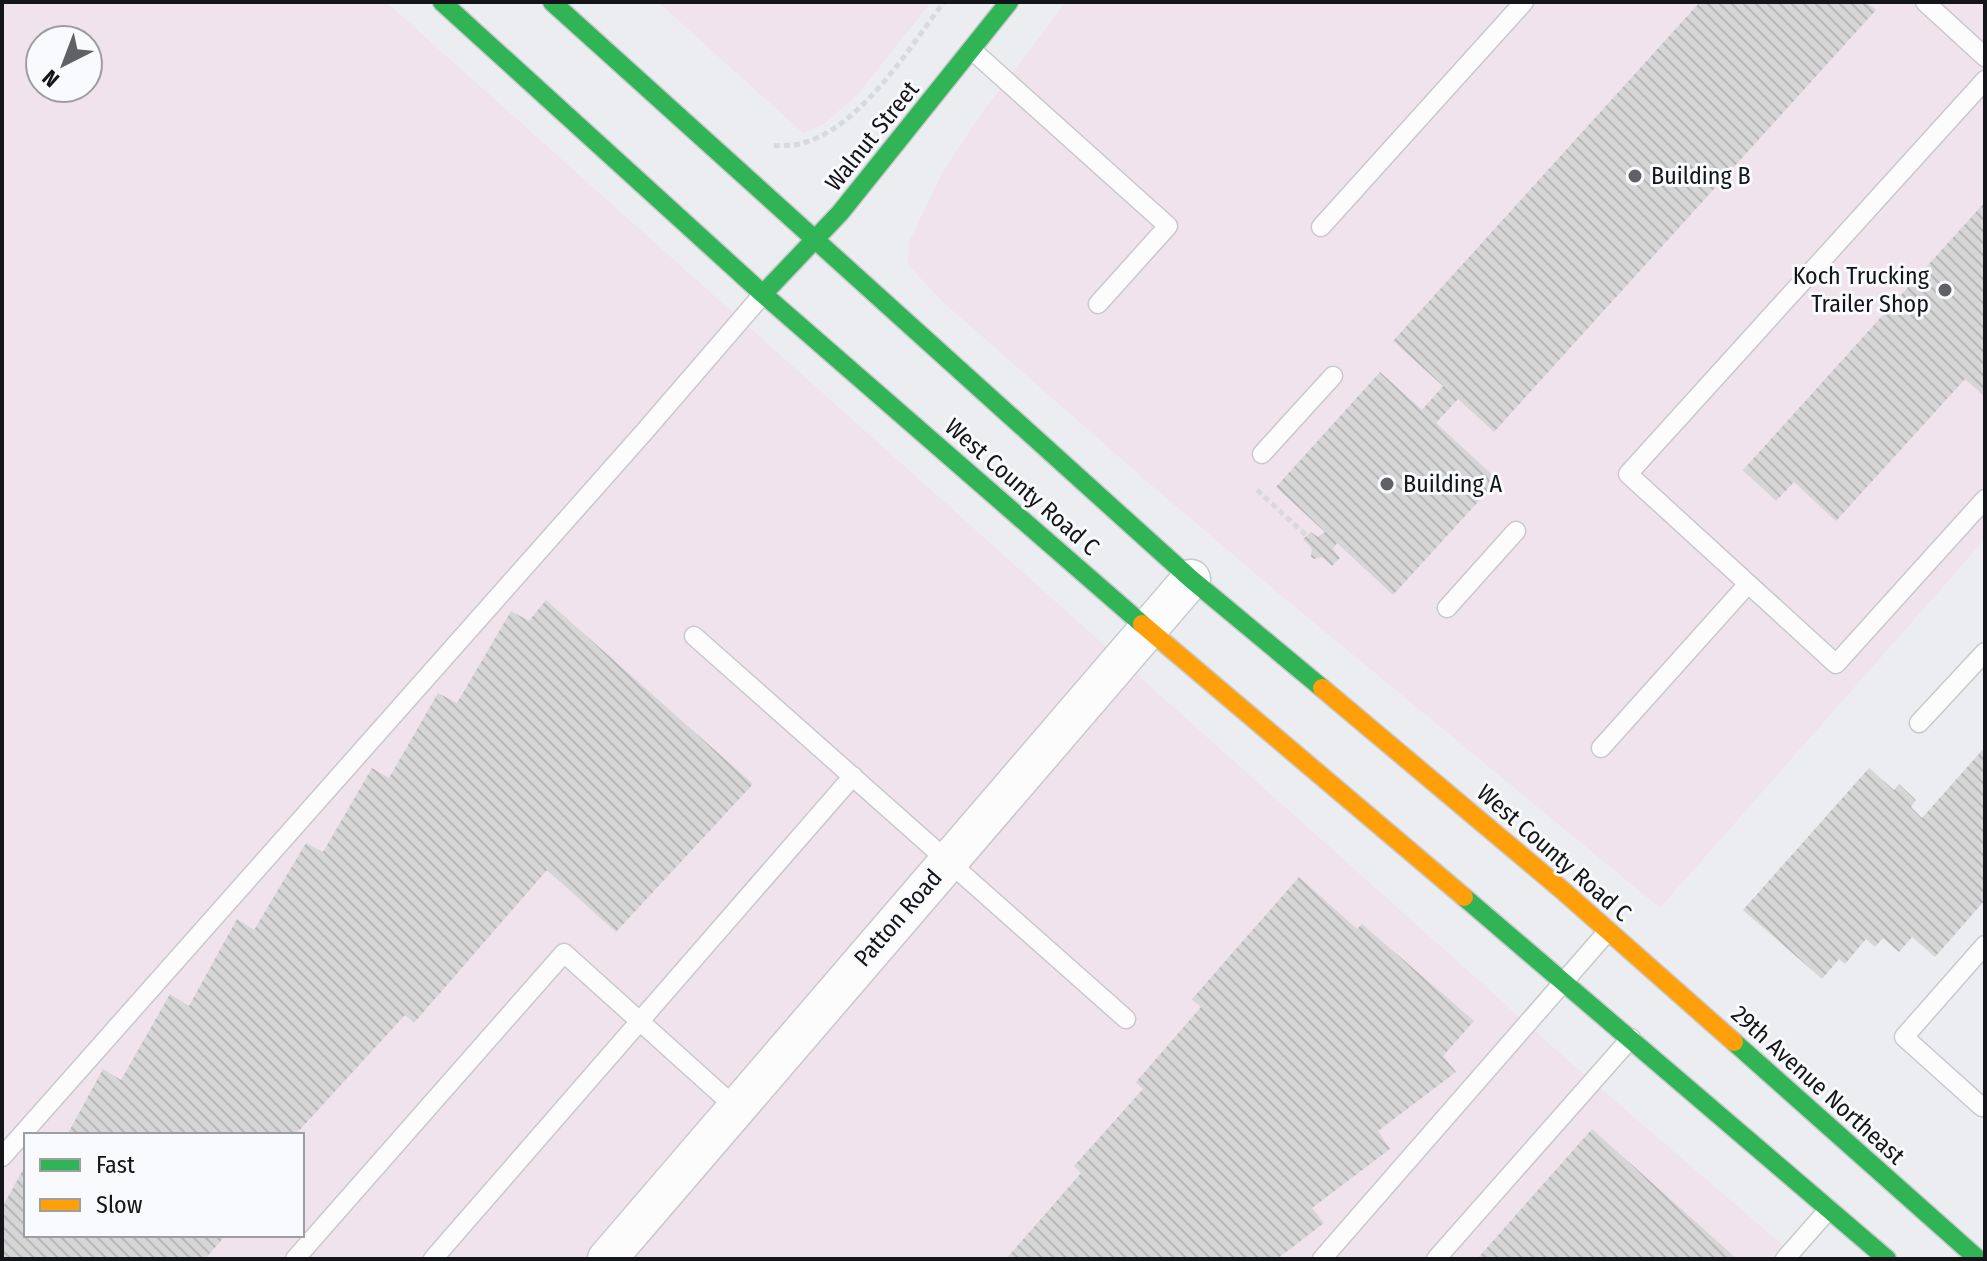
<svg xmlns="http://www.w3.org/2000/svg" width="1987" height="1261" font-family="'Fira Sans Condensed',sans-serif">
	<defs>
		<pattern id="building-back-hatch" width="6" height="6" patternUnits="userSpaceOnUse" patternTransform="scale(2)"><rect width="6" height="6" fill="#d7d6d6"/><path d="M-1 5l2 2M0 0l6 6M5-1l2 2" fill="none" stroke="#b8b7b7"/></pattern>
	</defs>
	<rect width="100%" height="100%" fill="#ecedf1"/>
	<!-- industrial -->
	<path fill="#f0e3eb" fill-rule="evenodd" d="M 2,2 L 386,2 L 1563,1056 L 1799,1259 L 2,1259 ZM 40,40 L 88,40 L 88,88 L 40,88 ZM 26,1135 L 302,1135 L 302,1235 L 26,1235 Z
		M 658,2 L 931,2 L 858,94 L 824,124 L 803,133 Z
		M 1066,2 L 1985,2 L 1985,539 L 1660,908 L 1283,597 L 1144,479 L 943,302 L 908,265 L 910,240 L 943,171 L 979,117 Z"/>
	<!-- building -->
	<path fill="url(#building-back-hatch)" d="M 1700,2 L 1866,2 L 1876,10 L 1494,432 L 1458,399 L 1436,423 L 1498,480 L 1393,595 L 1337,543 L 1333,549 L 1340,558 L 1332,566 L 1322,557 L 1314,559 L 1311,557 L 1312,549 L 1303,539 L 1311,532 L 1318,537 L 1325,532 L 1276,487 L 1380,372 L 1422,410 L 1443,386 L 1393,341 Z
		M 1985,202 L 1985,397 L 1965,379 L 1836,521 L 1794,482 L 1776,501 L 1743,470 Z
		M 546,600 L 753,784 L 616,932 L 547,870 L 414,1023 L 405,1015 L 295,1135 L 67,1135 L 103,1069 L 121,1080 L 170,994 L 189,1006 L 237,919 L 254,930 L 306,843 L 323,852 L 372,768 L 389,778 L 438,693 L 457,703 L 511,611 L 529,621 Z
		M 1985,747 L 1985,900 L 1935,957 L 1912,937 L 1899,952 L 1883,938 L 1875,947 L 1866,939 L 1845,964 L 1839,959 L 1822,979 L 1743,910 L 1869,768 L 1894,790 L 1899,784 L 1916,800 L 1911,807 L 1922,818 Z
		M 1299,877 L 1357,929 L 1362,924 L 1474,1021 L 1443,1056 L 1456,1072 L 1378,1131 L 1390,1149 L 1312,1208 L 1324,1223 L 1277,1259 L 1006,1259 L 1081,1173 L 1074,1166 L 1143,1089 L 1136,1082 L 1201,1007 L 1192,999 Z
		M 1592,1129 L 1737,1259 L 1477,1259 Z
		M 26,1164 L 26,1235 L 226,1235 L 205,1259 L 2,1259 L 2,1208 Z"/>
	<g fill="none" stroke-linecap="round" stroke-linejoin="round">
		<!-- lane casing -->
		<g stroke="#c8c9cc" stroke-width="21">
			<path id="lane" d="M 1925,2 L 1985,57
				M 973,51 L 1168,226 L 1098,304
				M 1985,80 L 1628,474 L 1836,664 L 1985,499
				M 1321,227 L 1524,2
				M 1262,454 L 1333,376
				M 1447,608 L 1516,531
				M 694,636 L 1126,1019
				M 1919,723 L 1985,652
				M 1601,748 L 1748,584
				M 1985,945 L 1904,1037 L 1982,1107 L 1985,1104
				M 2,1157 L 645,431 L 763,294
				M 295,1259 L 564,953 L 735,1107
				M 433,1259 L 853,776
				M 1322,1259 L 1608,931
				M 1436,1259 L 1631,1038
				M 1785,1259 L 1829,1209"/>
		</g>
		<!-- street casing -->
		<g stroke="#c8c9cc" stroke-width="41">
			<path id="street" d="M 607,1259 L 1191,579"/>
		</g>
		<!-- fast casing -->
		<g stroke="#c8c9cc" stroke-width="21">
			<path id="fast" d="M 442,2 L 763,294 L 1142,624
				M 552,2 L 1191,579 L 1322,688
				M 763,294 L 840,213 L 1009,2
				M 1464,897 L 1887,1259
				M 1734,1042 L 1978,1259"/>
		</g>
		<!-- slow casing -->
		<g stroke="#c8c9cc" stroke-width="21">
			<path id="slow" d="M 1142,624 L 1464,897
				M 1322,688 L 1561,889 L 1734,1042"/>
		</g>
		<!-- path -->
		<path stroke="#d8d9da" stroke-width="5" stroke-dasharray="6 4" stroke-linecap="butt" d="M 774,146 C 782,145 791,146 799,144 C 860,130 908,49 944,2
			M 1257,490 L 1307,536"/>
		<!-- lane -->
		<use href="#lane" stroke="#fcfcfd" stroke-width="18"/>
		<!-- street -->
		<use href="#street" stroke="#fcfcfd" stroke-width="38"/>
		<!-- fast -->
		<use href="#fast" stroke="#30b455" stroke-width="18"/>
		<!-- slow -->
		<use href="#slow" stroke="#ff9f0a" stroke-width="18"/>
	</g>
	<!-- markers -->
	<g fill="#606164" stroke="#f8fafe" stroke-width="3">
		<circle cx="1635" cy="176" r="8"/>
		<circle cx="1945" cy="290" r="8"/>
		<circle cx="1387" cy="484" r="8"/>
	</g>
	<g text-anchor="middle" stroke-width="6" stroke-linejoin="round" paint-order="stroke">
		<!-- street labels -->
		<g font-size="24" fill="#141518" stroke="#f8fafe">
			<text transform="translate(872 136) rotate(-51)" y="8">Walnut Street</text>
			<text transform="translate(1022 487) rotate(41)" y="8">West County Road C</text>
			<text transform="translate(1554 853) rotate(41)" y="8">West County Road C</text>
			<text transform="translate(898 918) rotate(-49)" y="8">Patton Road</text>
			<text transform="translate(1818 1085) rotate(42)" y="8">29th Avenue Northeast</text>
		</g>
		<!-- poi labels -->
		<g font-size="24" fill="#141518" stroke="#f8fafe" text-anchor="start">
			<text x="1651" y="184">Building B</text>
			<text x="1929" y="284" text-anchor="end">Koch Trucking<tspan x="1929" dy="28">Trailer Shop</tspan></text>
			<text x="1403" y="492">Building A</text>
		</g>
	</g>
	<!-- border -->
	<rect width="1987" height="1261" fill="none" stroke="#141518" stroke-width="8"/>
	<!-- legend -->
	<rect x="24" y="1133" width="280" height="104" fill="#f8fafe" stroke="#9d9ea2" stroke-width="2"/>
	<rect x="40" y="1159" width="40" height="12" fill="#30b455" stroke="#9d9ea2" stroke-width="2"/>
	<text x="96" y="1173" font-size="24" fill="#141518">Fast</text>
	<rect x="40" y="1199" width="40" height="12" fill="#ff9f0a" stroke="#9d9ea2" stroke-width="2"/>
	<text x="96" y="1213" font-size="24" fill="#141518">Slow</text>
	<!-- north arrow -->
	<g transform="translate(64 64) rotate(222)"><circle r="38" fill="#f8fafe" stroke="#9d9ea2" stroke-width="2"/>
	<path d="M0-6L14 30L0 20L-14 30Z" fill="#606164"/>
	<text y="-12" font-size="22" font-weight="bold" text-anchor="middle" fill="#141518">N</text>
	</g>
</svg>
